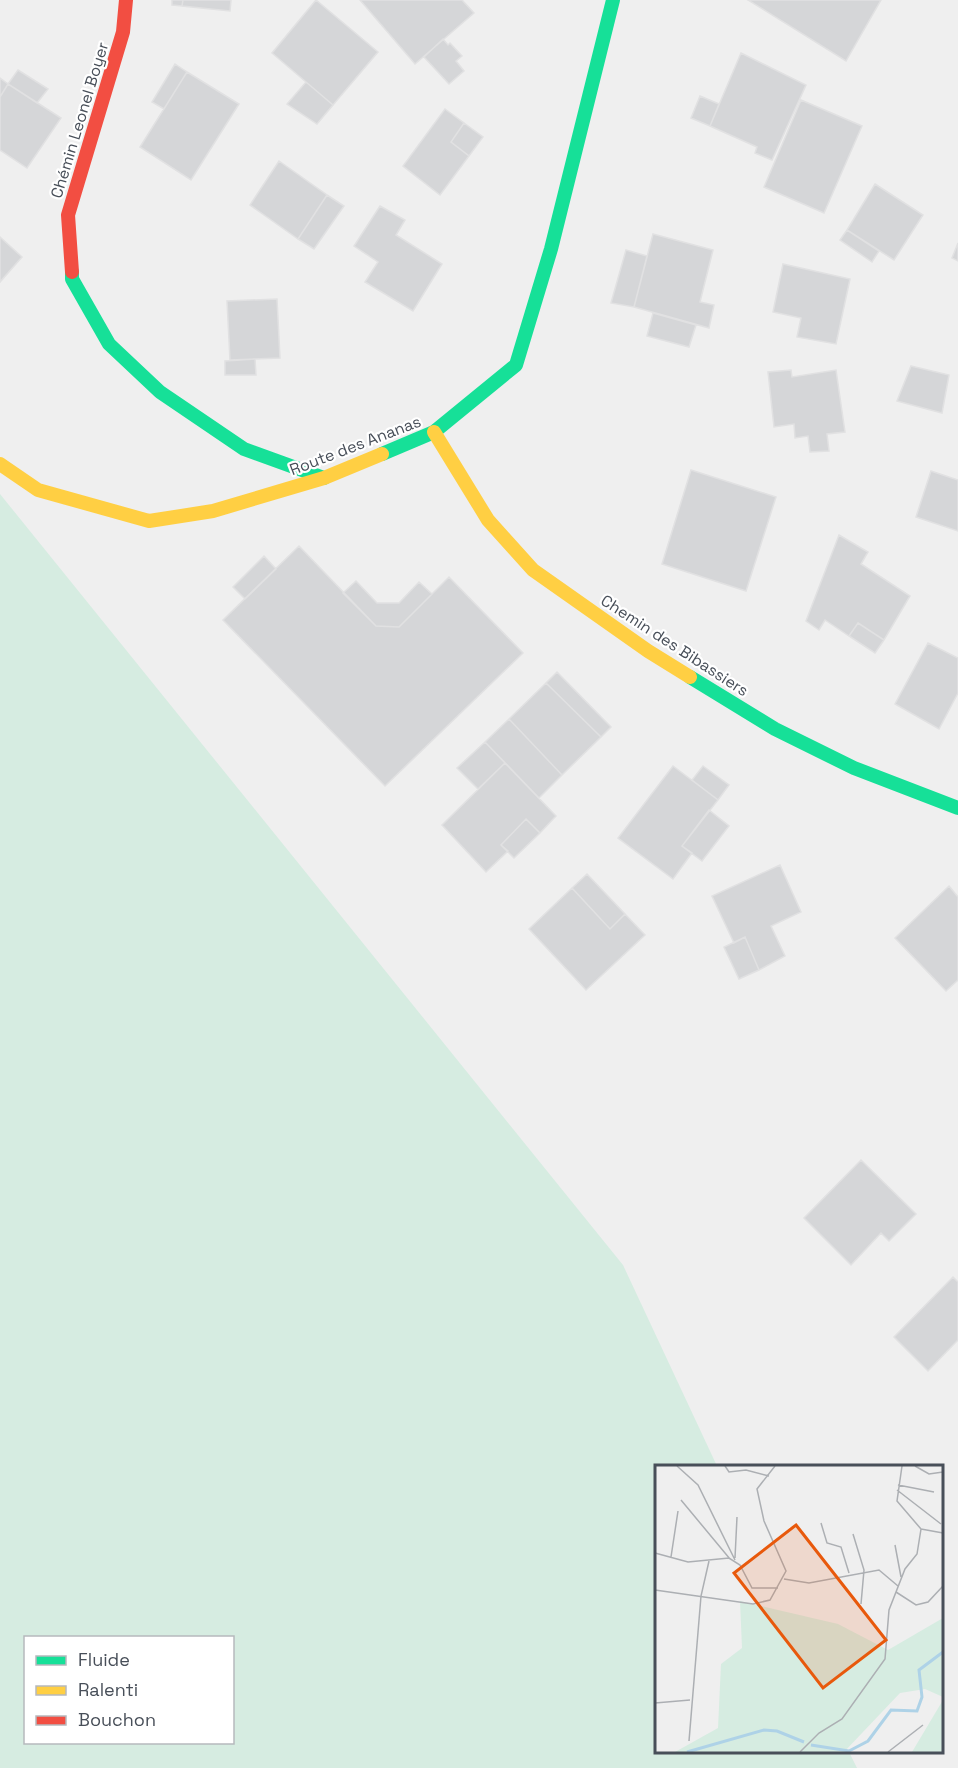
<svg xmlns="http://www.w3.org/2000/svg" width="958" height="1768" font-family="'Space Grotesk',sans-serif">
	<rect width="100%" height="100%" fill="#efefef"/>
	<!-- green -->
	<path fill="#d6ece1" fill-rule="evenodd" d="M 0,494 L 623,1265 L 717,1466 L 656,1466 L 656,1752 L 849,1752 L 857,1768 L 0,1768 ZM 26,1638 L 232,1638 L 232,1742 L 26,1742 Z"/>
	<!-- building -->
	<path fill="#d5d6d8" stroke="#e1e1e2" stroke-width="1.5" d="M 172,0 L 183,0 L 182,6 L 172,5 Z
		M 183,0 L 231,0 L 230,11 L 182,6 Z
		M 316,0 L 378,52 L 333,105 L 272,53 Z
		M 360,0 L 462,0 L 474,13 L 415,64 Z
		M 748,0 L 881,0 L 846,61 Z
		M 443,39 L 448,45 L 450,43 L 462,56 L 456,61 L 464,71 L 449,84 L 424,57 Z
		M 741,53 L 806,85 L 772,160 L 755,153 L 757,147 L 710,126 Z
		M 175,64 L 187,72 L 164,109 L 152,102 Z
		M 18,70 L 48,89 L 37,103 L 8,84 Z
		M 187,72 L 239,104 L 191,180 L 140,147 Z
		M 0,78 L 8,84 L 0,97 Z
		M 306,82 L 333,105 L 317,124 L 287,104 Z
		M 8,84 L 61,118 L 27,168 L 0,150 L 0,97 Z
		M 700,96 L 719,104 L 710,126 L 691,118 Z
		M 801,100 L 862,126 L 824,213 L 764,187 Z
		M 445,109 L 464,123 L 451,142 L 469,156 L 440,195 L 403,166 Z
		M 464,123 L 483,137 L 469,156 L 451,142 Z
		M 279,161 L 327,195 L 298,239 L 250,205 Z
		M 875,184 L 923,215 L 894,260 L 847,230 Z
		M 327,195 L 344,206 L 314,249 L 298,239 Z
		M 380,206 L 405,220 L 396,235 L 442,264 L 413,311 L 365,282 L 378,262 L 354,246 Z
		M 847,230 L 879,251 L 872,262 L 840,240 Z
		M 653,234 L 713,250 L 700,302 L 714,305 L 709,328 L 634,307 Z
		M 0,237 L 22,257 L 0,282 Z
		M 958,243 L 958,261 L 952,258 Z
		M 626,250 L 647,256 L 634,307 L 611,303 Z
		M 783,264 L 850,279 L 836,344 L 797,337 L 801,318 L 773,312 Z
		M 277,299 L 280,358 L 230,360 L 227,301 Z
		M 653,313 L 696,325 L 689,347 L 647,336 Z
		M 255,359 L 256,375 L 225,375 L 225,361 Z
		M 911,366 L 949,375 L 942,413 L 897,401 Z
		M 791,370 L 792,377 L 836,370 L 845,432 L 827,434 L 829,451 L 810,452 L 808,436 L 795,438 L 794,424 L 774,427 L 768,372 Z
		M 691,470 L 776,497 L 746,591 L 662,564 Z
		M 931,471 L 958,480 L 958,531 L 916,517 Z
		M 839,535 L 868,552 L 861,564 L 910,596 L 884,640 L 858,623 L 849,636 L 825,620 L 819,630 L 806,621 Z
		M 299,546 L 376,626 L 399,627 L 449,577 L 523,653 L 385,786 L 223,620 Z
		M 264,556 L 276,569 L 245,599 L 233,587 Z
		M 356,581 L 377,603 L 399,603 L 419,582 L 432,594 L 399,627 L 376,626 L 343,593 Z
		M 858,623 L 884,640 L 875,653 L 849,636 Z
		M 928,643 L 958,658 L 958,693 L 939,729 L 895,704 Z
		M 557,672 L 611,727 L 601,737 L 546,683 Z
		M 546,683 L 601,737 L 562,775 L 509,719 Z
		M 509,719 L 562,775 L 539,798 L 485,742 Z
		M 485,742 L 505,763 L 478,789 L 457,768 Z
		M 505,763 L 556,816 L 540,833 L 526,819 L 501,845 L 508,851 L 486,872 L 442,825 Z
		M 673,766 L 718,800 L 682,846 L 692,853 L 673,879 L 618,838 Z
		M 703,766 L 729,785 L 718,800 L 692,780 Z
		M 709,810 L 729,826 L 702,861 L 682,846 Z
		M 526,819 L 540,833 L 514,858 L 501,845 Z
		M 780,865 L 801,912 L 771,926 L 785,956 L 759,970 L 745,937 L 734,943 L 712,896 Z
		M 587,874 L 625,914 L 610,929 L 572,888 Z
		M 949,886 L 958,897 L 958,980 L 946,991 L 895,938 Z
		M 572,888 L 610,929 L 625,914 L 645,935 L 586,990 L 529,929 Z
		M 745,937 L 759,970 L 739,979 L 724,947 Z
		M 861,1160 L 916,1214 L 889,1241 L 881,1233 L 851,1265 L 804,1218 Z
		M 953,1277 L 958,1282 L 958,1340 L 928,1371 L 894,1337 Z"/>
	<g fill="none" stroke-linecap="round" stroke-linejoin="round">
		<!-- fast -->
		<path stroke="#16e098" stroke-width="14" d="M 72,272 L 72,279 L 109,344 L 160,392 L 244,449 L 324,478
			M 382,454 L 434,432 L 516,365 L 551,249 L 613,0
			M 690,677 L 775,729 L 854,768 L 958,808"/>
		<!-- slow -->
		<path stroke="#ffcf43" stroke-width="14" d="M 434,432 L 488,520 L 533,570 L 648,651 L 690,677
			M 0,464 L 38,490 L 149,521 L 213,511 L 324,478 L 382,454"/>
		<!-- jam -->
		<path stroke="#f24e42" stroke-width="14" d="M 72,272 L 68,215 L 123,32 L 126,0"/>
	</g>
	<g text-anchor="middle" stroke-width="4.5" stroke-linejoin="round" paint-order="stroke">
		<!-- street labels -->
		<g font-size="16" fill="#484f59" stroke="#fff">
			<text transform="translate(79 120) rotate(-73)" y="6">Chémin Leonel Boyer</text>
			<text transform="translate(355 445) rotate(-21)" y="6">Route des Ananas</text>
			<text transform="translate(675 645) rotate(33)" y="6">Chemin des Bibassiers</text>
		</g>
	</g>
	<!-- overview -->
	<g transform="translate(655 1465)">
		<rect width="288" height="288" fill="#efefef"/>
		<path d="M 85,136 L 183,159 L 233,185 L 288,153 L 288,232 L 270,224 L 245,228 L 189,287 L 20,287 L 63,263 L 66,199 L 87,183 ZM 288,235 L 288,287 L 257,287 Z" fill="#d6ece1"/>
		<path fill="none" stroke="#aed2e7" stroke-width="3" d="M 156,280 L 194,286 L 213,276 L 236,245 L 262,246 L 267,232 L 264,205 L 288,187M 32,287 L 109,265 L 122,266 L 149,277"/>
		<path fill="none" stroke="#acafb3" stroke-width="1.5" d="M 22,1 L 43,20 L 80,95M 70,1 L 74,7 L 91,5 L 114,11M 260,1 L 274,9 L 288,7M 243,20 L 279,27M 242,25 L 286,59M 26,35 L 75,94M 166,58 L 172,78 L 186,82 L 194,108M 266,64 L 288,68M 198,69 L 209,105 L 206,139M 240,80 L 246,112M 0,88 L 33,97 L 74,93 L 85,100 L 97,123 L 123,123M 16,92 L 23,46M 80,93 L 82,52M 129,114 L 154,118 L 224,105 L 243,121M 0,125 L 98,139 L 115,135 L 131,106 L 109,56 L 102,24 L 120,1M 241,127 L 261,140 L 273,137 L 288,121M 0,238 L 35,235M 34,276 L 46,131 L 54,96M 145,287 L 164,268 L 187,254 L 230,194 L 234,145 L 250,104 L 262,89 L 266,64 L 242,36 L 247,1M 233,287 L 268,260"/>
		<path fill="#e8590c" fill-opacity="0.15" stroke="#e8590c" stroke-width="3" d="M 141,60 L 231,175 L 168,223 L 79,108 Z"/>
		<rect width="288" height="288" fill="none" stroke="#484f59" stroke-width="3"/>
	</g>
	<!-- legend -->
	<rect x="24" y="1636" width="210" height="108" fill="#ffffff" stroke="#b6b9bd" stroke-width="1.5"/>
	<rect x="36" y="1656" width="30" height="9" fill="#16e098" stroke="#b6b9bd" stroke-width="1.5"/>
	<text x="78" y="1666" font-size="18" fill="#484f59">Fluide</text>
	<rect x="36" y="1686" width="30" height="9" fill="#ffcf43" stroke="#b6b9bd" stroke-width="1.5"/>
	<text x="78" y="1696" font-size="18" fill="#484f59">Ralenti</text>
	<rect x="36" y="1716" width="30" height="9" fill="#f24e42" stroke="#b6b9bd" stroke-width="1.5"/>
	<text x="78" y="1726" font-size="18" fill="#484f59">Bouchon</text>
</svg>
